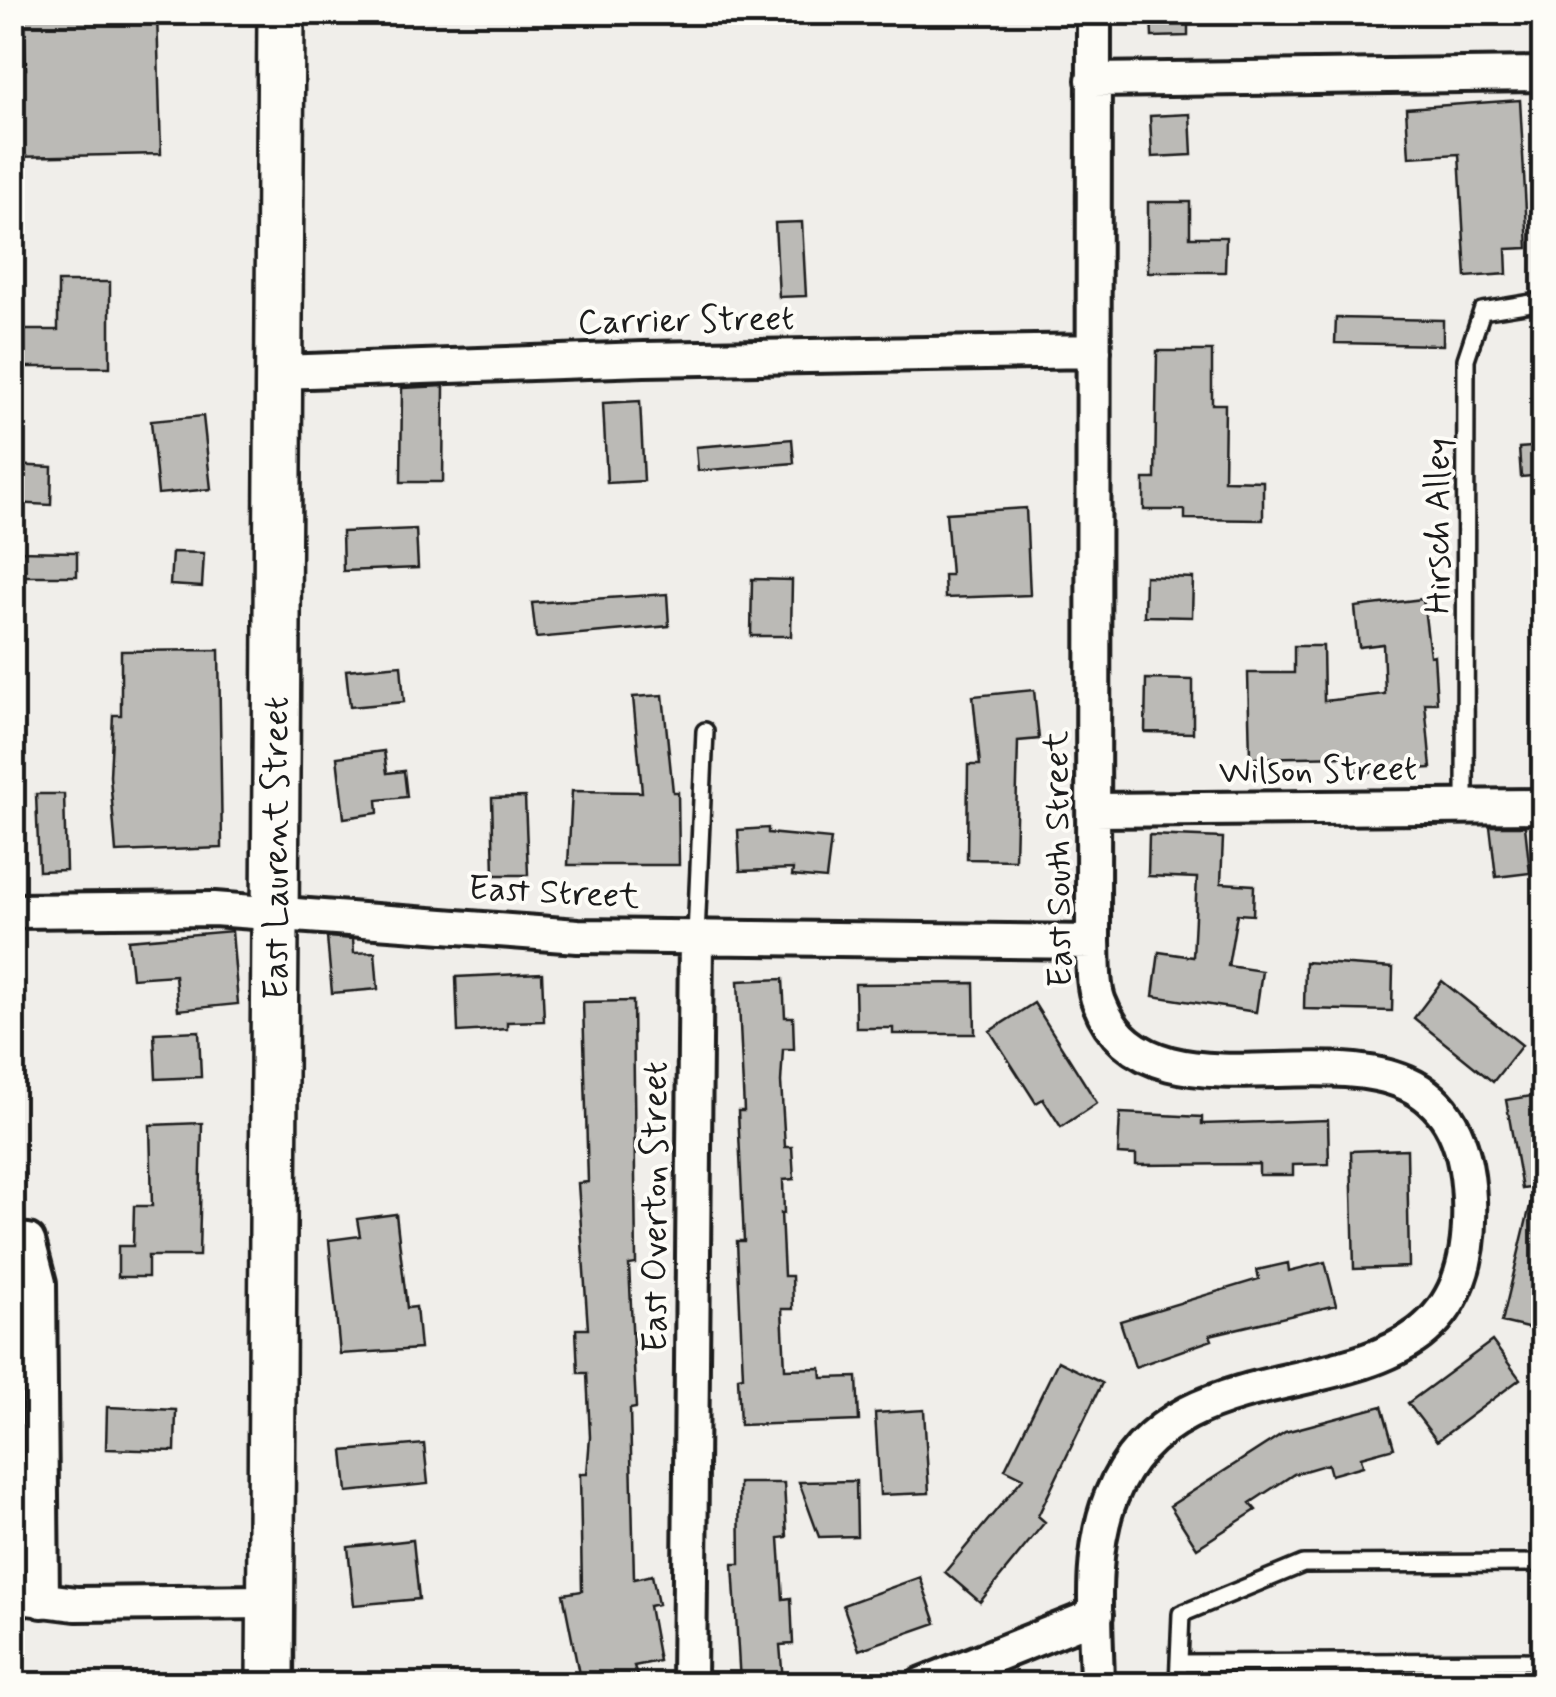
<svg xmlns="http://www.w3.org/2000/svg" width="1556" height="1697" font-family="Mynerve,sans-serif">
	<rect width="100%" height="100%" fill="#f0eeea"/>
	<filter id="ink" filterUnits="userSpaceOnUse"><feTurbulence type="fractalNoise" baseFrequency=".01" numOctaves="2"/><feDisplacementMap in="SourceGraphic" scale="20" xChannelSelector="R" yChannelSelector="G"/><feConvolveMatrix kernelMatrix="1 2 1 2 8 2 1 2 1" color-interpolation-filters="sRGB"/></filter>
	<g filter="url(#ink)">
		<!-- building -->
		<path fill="#bbbab6" stroke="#1c1c1c" stroke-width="2.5" d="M 24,12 L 157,12 L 161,154 L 12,157 L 12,70 L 26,69 Z
			M 1151,12 L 1188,12 L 1188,36 L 1152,37 Z
			M 1520,100 L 1528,248 L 1506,249 L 1507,274 L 1466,277 L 1459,154 L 1409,157 L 1406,108 Z
			M 1190,114 L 1192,155 L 1152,157 L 1150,116 Z
			M 1148,202 L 1190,202 L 1190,237 L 1226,237 L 1225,272 L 1148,272 Z
			M 802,222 L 806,296 L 779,297 L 775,223 Z
			M 58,282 L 110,282 L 110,367 L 13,367 L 13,330 L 58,330 Z
			M 1336,318 L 1443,320 L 1443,345 L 1335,343 Z
			M 1157,351 L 1212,351 L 1212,404 L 1225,404 L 1224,480 L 1263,481 L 1263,520 L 1185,519 L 1185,510 L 1144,510 L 1144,479 L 1155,479 Z
			M 444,386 L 443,482 L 401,482 L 402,388 Z
			M 640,401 L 644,481 L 607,483 L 603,403 Z
			M 203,416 L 211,489 L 158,494 L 151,421 Z
			M 792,439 L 794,463 L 698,471 L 696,447 Z
			M 1544,446 L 1544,475 L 1521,477 L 1519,448 Z
			M 12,465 L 52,467 L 51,505 L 12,503 Z
			M 1026,508 L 1030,595 L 945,598 L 944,575 L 951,575 L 946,513 Z
			M 416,529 L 418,568 L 343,571 L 342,532 Z
			M 12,551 L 77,552 L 77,576 L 12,576 Z
			M 172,552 L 204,553 L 202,587 L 170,585 Z
			M 1145,576 L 1193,578 L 1192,617 L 1144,616 Z
			M 752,579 L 792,580 L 791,636 L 751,636 Z
			M 667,594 L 669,626 L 536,638 L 532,603 Z
			M 1423,599 L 1430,656 L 1434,655 L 1437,703 L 1425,703 L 1431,768 L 1351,773 L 1349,756 L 1250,758 L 1248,673 L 1294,673 L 1294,646 L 1323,646 L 1324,701 L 1385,694 L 1383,644 L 1359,647 L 1355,607 Z
			M 219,650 L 222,848 L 116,852 L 110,776 L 113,715 L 121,715 L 121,651 Z
			M 401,665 L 404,702 L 350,707 L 346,670 Z
			M 1146,679 L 1193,680 L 1193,733 L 1145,732 Z
			M 1034,690 L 1039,739 L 1018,741 L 1015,860 L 967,859 L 968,765 L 980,765 L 973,696 Z
			M 663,695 L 673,792 L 678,792 L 679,865 L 568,865 L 572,791 L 642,792 L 633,697 Z
			M 384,751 L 387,773 L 404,771 L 407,797 L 377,800 L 378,813 L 344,818 L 337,757 Z
			M 36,794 L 64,794 L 66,870 L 39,871 Z
			M 525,797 L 528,875 L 494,875 L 492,798 Z
			M 1490,826 L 1525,826 L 1530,873 L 1496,877 Z
			M 768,828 L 768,833 L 831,839 L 826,879 L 792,876 L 793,869 L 740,871 L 738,830 Z
			M 1149,835 L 1223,838 L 1221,883 L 1254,885 L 1253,915 L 1237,914 L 1228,966 L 1262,971 L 1256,1012 L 1153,996 L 1159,952 L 1193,957 L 1197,878 L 1148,876 Z
			M 232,931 L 238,1004 L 178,1010 L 175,975 L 132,978 L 128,940 Z
			M 327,937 L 353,939 L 354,953 L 375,952 L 378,989 L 332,993 Z
			M 1305,962 L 1393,968 L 1392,1011 L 1304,1009 Z
			M 542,973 L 544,1021 L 507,1022 L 507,1029 L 458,1032 L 456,977 Z
			M 783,979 L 785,1017 L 793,1017 L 794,1049 L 783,1049 L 781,1082 L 785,1147 L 792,1147 L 794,1179 L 783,1180 L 784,1213 L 781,1213 L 784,1276 L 792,1276 L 793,1309 L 782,1309 L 785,1369 L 821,1368 L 822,1378 L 857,1377 L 859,1421 L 740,1425 L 738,1377 L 743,1376 L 737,1241 L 744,1241 L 738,1111 L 744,1111 L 738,981 Z
			M 1442,981 L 1522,1045 L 1493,1082 L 1414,1018 Z
			M 974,983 L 975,1034 L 893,1034 L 893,1028 L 856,1028 L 855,984 Z
			M 633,1001 L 636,1264 L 629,1265 L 636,1408 L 630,1409 L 634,1579 L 652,1575 L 658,1604 L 649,1606 L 659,1661 L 634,1666 L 640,1684 L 581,1684 L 563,1594 L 582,1591 L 580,1474 L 587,1474 L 590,1437 L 587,1373 L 578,1373 L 576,1329 L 588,1329 L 578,1183 L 588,1182 L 583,1002 Z
			M 1034,1003 L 1097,1103 L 1061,1127 L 1043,1099 L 1036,1103 L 990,1031 Z
			M 199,1031 L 201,1077 L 156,1079 L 154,1033 Z
			M 1544,1094 L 1544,1186 L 1522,1189 L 1506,1100 Z
			M 1120,1113 L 1202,1117 L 1202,1124 L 1328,1120 L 1329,1164 L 1293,1165 L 1293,1175 L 1259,1175 L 1259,1164 L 1136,1165 L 1136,1155 L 1118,1154 Z
			M 202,1123 L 199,1256 L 148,1256 L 148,1277 L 118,1277 L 118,1246 L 133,1246 L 134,1206 L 152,1206 L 150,1125 Z
			M 1407,1149 L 1409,1267 L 1354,1269 L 1351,1151 Z
			M 1534,1189 L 1544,1190 L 1544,1332 L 1502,1322 Z
			M 396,1214 L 407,1308 L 416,1307 L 420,1349 L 340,1354 L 329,1240 L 360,1236 L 357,1219 Z
			M 1325,1262 L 1336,1305 L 1210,1335 L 1212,1340 L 1135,1367 L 1120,1321 L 1259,1279 L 1257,1270 L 1288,1263 L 1289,1271 Z
			M 1492,1341 L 1520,1379 L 1437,1441 L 1408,1403 Z
			M 1058,1361 L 1102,1383 L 1038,1516 L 1045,1522 L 980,1602 L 945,1572 L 1023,1478 L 1005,1469 Z
			M 1382,1406 L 1394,1448 L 1361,1457 L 1363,1466 L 1331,1475 L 1328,1464 L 1294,1474 L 1250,1503 L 1256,1510 L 1197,1548 L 1170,1506 L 1285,1432 Z
			M 107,1407 L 176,1410 L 175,1451 L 106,1449 Z
			M 924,1410 L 929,1493 L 880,1495 L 875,1413 Z
			M 424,1444 L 428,1484 L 347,1492 L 343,1451 Z
			M 856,1481 L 857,1536 L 819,1537 L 799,1482 Z
			M 739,1483 L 784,1483 L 787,1537 L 779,1538 L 783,1599 L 791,1598 L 793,1644 L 780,1645 L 783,1681 L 740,1683 L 733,1564 L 740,1564 Z
			M 413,1540 L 419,1599 L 354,1605 L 348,1547 Z
			M 920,1577 L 936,1623 L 859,1650 L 843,1605 Z"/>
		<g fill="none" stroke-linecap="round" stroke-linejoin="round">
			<!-- lane casing -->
			<g stroke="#1c1c1c" stroke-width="22">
				<path id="lane" d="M 1465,807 L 1466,359 L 1482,311 L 1544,301
					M 696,936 L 705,731
					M 1179,1663 L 1544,1661
					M 1178,1684 L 1181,1614 L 1303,1564 L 1544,1563"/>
			</g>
			<!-- street casing -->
			<g stroke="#1c1c1c" stroke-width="40">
				<path id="street" d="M 1094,12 L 1093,942 C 1094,960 1092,985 1099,1002 C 1159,1163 1459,955 1469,1199 C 1480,1453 1185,1310 1111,1497 C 1088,1553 1096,1625 1097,1684
					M 1093,80 L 1544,74
					M 280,372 L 644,359 L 1094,351
					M 1094,810 L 1544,806
					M 12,911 L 214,909 L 578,936 L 1093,942
					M 12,1240 L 28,1241 L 39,1283 L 42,1601
					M 12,1596 L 76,1604 L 272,1602
					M 689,1684 L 696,936
					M 923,1684 L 1096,1615"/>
			</g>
			<!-- secondary casing -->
			<g stroke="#1c1c1c" stroke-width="52">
				<path id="secondary" d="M 270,1684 L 281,12"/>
			</g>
			<!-- lane -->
			<use href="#lane" stroke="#fdfcf7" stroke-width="15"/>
			<!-- street -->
			<use href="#street" stroke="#fdfcf7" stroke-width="32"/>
			<!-- secondary -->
			<use href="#secondary" stroke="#fdfcf7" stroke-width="45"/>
		</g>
	</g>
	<g text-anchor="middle" stroke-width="8" stroke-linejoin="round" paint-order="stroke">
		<!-- street labels -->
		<g font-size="35" fill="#1c1c1c" stroke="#fdfcf7">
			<text transform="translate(686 319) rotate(-1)" y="12">Carrier Street</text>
			<text transform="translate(1437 526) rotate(-90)" y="12">Hirsch Alley</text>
			<text transform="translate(1318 769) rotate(-1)" y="12">Wilson Street</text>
			<text transform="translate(275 848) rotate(-90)" y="12">East Laurent Street</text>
			<text transform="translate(1057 859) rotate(-91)" y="12">East South Street</text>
			<text transform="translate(554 891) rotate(3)" y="12">East Street</text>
			<text transform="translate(654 1207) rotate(-90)" y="12">East Overton Street</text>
		</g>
	</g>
	<!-- margin -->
	<rect width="1556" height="1697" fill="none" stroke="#fdfcf7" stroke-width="50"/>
	<rect x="25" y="25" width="1506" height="1647" fill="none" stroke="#1c1c1c" stroke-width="4" filter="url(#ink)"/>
</svg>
